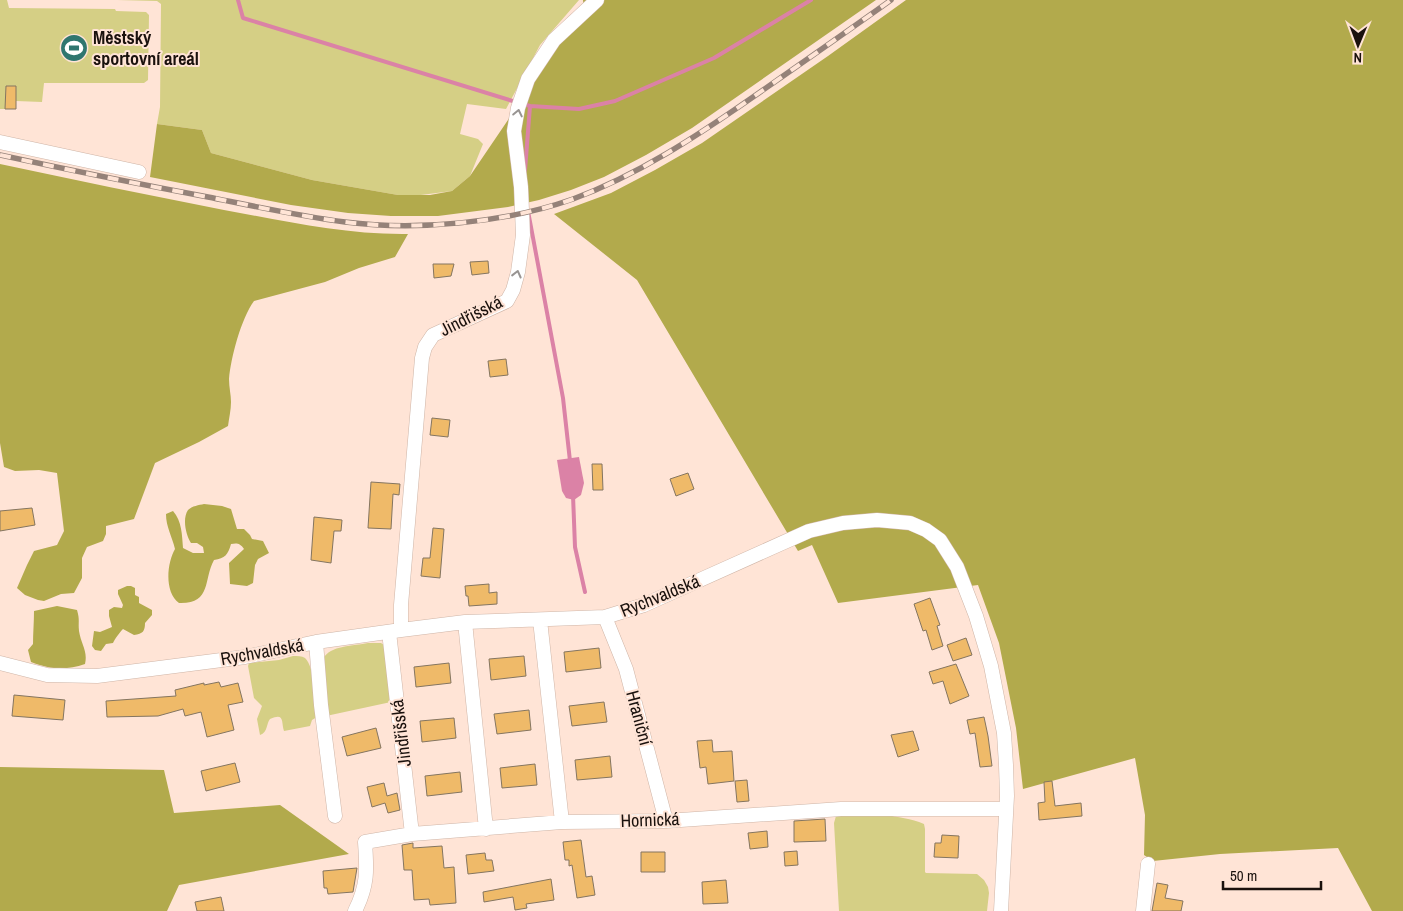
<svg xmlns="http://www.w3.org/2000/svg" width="1403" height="911" font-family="'Archivo Narrow',sans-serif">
	<rect width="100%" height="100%" fill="#ffe4d6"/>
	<!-- green -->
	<path fill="#d5cf85" d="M 0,0 L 7,0 L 9,8 L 115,9 L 116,11 L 146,12 L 149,15 L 148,80 L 144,83 L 44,83 L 42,102 L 16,101 L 16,109 L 0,109 Z
		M 117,0 L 579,0 L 540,45 L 506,109 L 467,104 L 460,134 L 478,139 L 483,144 L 470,176 L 452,191 L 413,196 L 398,195 L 312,180 L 211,153 L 202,130 L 157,124 L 160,107 L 161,4 L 157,1 Z
		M 368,643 L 381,643 L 384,645 L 391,702 L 326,716 L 323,659 C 330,645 354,646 368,643 Z
		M 293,656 C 297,656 302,656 305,658 C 315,667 315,703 317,717 L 312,720 L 310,726 L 284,731 C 281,722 285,712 270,719 C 266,724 268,732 260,735 L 257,719 L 262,706 L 254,698 L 248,666 L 249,663 L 279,660 Z
		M 884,814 C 898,818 911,818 924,824 L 925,829 L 925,872 L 926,873 L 977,874 L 984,880 L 988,887 L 989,893 L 987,911 L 839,911 L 834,823 L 836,816 Z"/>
	<!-- forest -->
	<path fill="#b2aa4c" d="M 583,0 L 876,0 L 692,128 L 646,155 L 604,177 L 571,190 L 539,200 L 508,207 L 438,216 L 391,216 L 348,213 L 291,205 L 150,177 L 157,124 L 202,130 L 211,153 L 312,180 L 398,195 L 430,195 L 452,191 L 470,176 L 584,8 Z
		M 906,0 L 1403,0 L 1403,911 L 1372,911 L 1338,848 L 1220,854 L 1153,861 L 1144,855 L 1145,815 L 1135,758 L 1023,789 L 1016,728 L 999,643 L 978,585 L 838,603 L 812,545 L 798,551 L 637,280 L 554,214 L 611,193 L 655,170 L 702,143 L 828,56 Z
		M 0,164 C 74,180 149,195 224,210 C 285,221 346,235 408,234 L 395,257 L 359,268 L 325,282 L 254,301 C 241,319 231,357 229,379 C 229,387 231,395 231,402 C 231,410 229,418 228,426 L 199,442 L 155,463 L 134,519 L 106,526 L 106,534 L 103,541 L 87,547 L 82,558 L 82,578 L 74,593 L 61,594 L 44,601 L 38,600 L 25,595 L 17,588 L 27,565 L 34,551 L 57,545 L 64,531 L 57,473 L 39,470 L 15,471 L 4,467 L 0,443 Z
		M 204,504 L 222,506 L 231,509 L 237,529 L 244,529 L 250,535 L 252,539 L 263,541 L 269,553 L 258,559 L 255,565 L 253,583 L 247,586 L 230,584 L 229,563 L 244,549 C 240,543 237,543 231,544 C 228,555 225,558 214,560 C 203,580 212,604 179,603 C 164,592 167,563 175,549 C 172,536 166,527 166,514 L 173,511 C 182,521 182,535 183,548 L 193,553 L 204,553 L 203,547 L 197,543 L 191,543 C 186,535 182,519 188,510 C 192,506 199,505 204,504 Z
		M 127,586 L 131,586 L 135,588 L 135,595 L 139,597 L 139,603 L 152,610 L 152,615 L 145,623 C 145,631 143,634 134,635 L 123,629 C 120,632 114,640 113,643 L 106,644 L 101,651 L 95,650 L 92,646 L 94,631 L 100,632 L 112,627 L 109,616 L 109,610 L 114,607 L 122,608 L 123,605 L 118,594 L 118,590 Z
		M 57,606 L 77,610 C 80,620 78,622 79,631 C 81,644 88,651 85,664 C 65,671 50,669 31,662 L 28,650 L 33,644 C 33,633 34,622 34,611 Z
		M 0,767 L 164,770 L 174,813 L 280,805 L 349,854 L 179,885 L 167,911 L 0,911 Z"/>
	<!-- water -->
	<path fill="#db82a6" d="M 579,457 L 584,483 L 581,495 L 574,500 L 566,498 L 562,491 L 557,460 Z"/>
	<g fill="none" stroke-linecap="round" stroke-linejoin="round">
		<!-- stream -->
		<path stroke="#db82a6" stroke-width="4" d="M 238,0 L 243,18 L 516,102
			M 523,104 L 530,106 L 525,170
			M 530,106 L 579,109 L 615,101 L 714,58 L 811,0
			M 528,211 L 563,398 L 570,461
			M 573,495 L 575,547 L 585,592"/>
	</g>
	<!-- building -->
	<path fill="#efba69" stroke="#847560" d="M 6,86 L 16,86 L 16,109 L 5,109 Z
		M 488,261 L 489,273 L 472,275 L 470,262 Z
		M 433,264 L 454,264 L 451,276 L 434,278 Z
		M 506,359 L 508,375 L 490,377 L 488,361 Z
		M 432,418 L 450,420 L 448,437 L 430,435 Z
		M 592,464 L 602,464 L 603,490 L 593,490 Z
		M 688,473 L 694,489 L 676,496 L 670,479 Z
		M 371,482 L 400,484 L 399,495 L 393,494 L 391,529 L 368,528 Z
		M 32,508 L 35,525 L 0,531 L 0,511 Z
		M 314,517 L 342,520 L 341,531 L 334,531 L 331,563 L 311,560 Z
		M 433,528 L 444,529 L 440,578 L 421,576 L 423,558 L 430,558 Z
		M 489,584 L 489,593 L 497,592 L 497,604 L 469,606 L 468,596 L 466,596 L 465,586 Z
		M 930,598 L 940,625 L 937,626 L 943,646 L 932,650 L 926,630 L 923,631 L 914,604 Z
		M 966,638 L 972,655 L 953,661 L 947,645 Z
		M 599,648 L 601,668 L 566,672 L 564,652 Z
		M 524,656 L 526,676 L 491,680 L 489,659 Z
		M 449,663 L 451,683 L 416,687 L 414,667 Z
		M 956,664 L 969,696 L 950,704 L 943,681 L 933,684 L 929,672 Z
		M 219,682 L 221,687 L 238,683 L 243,702 L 228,705 L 234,730 L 207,737 L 201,712 L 185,716 L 183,709 L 158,716 L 107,717 L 106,701 L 176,696 L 175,690 L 204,683 L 204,685 Z
		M 14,695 L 65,700 L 63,720 L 12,716 Z
		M 604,702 L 607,722 L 572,726 L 569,706 Z
		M 529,710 L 531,730 L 497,734 L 494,714 Z
		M 984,717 L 988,736 L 992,766 L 980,767 L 975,733 L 970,734 L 967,720 Z
		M 454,718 L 456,738 L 422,742 L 420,721 Z
		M 376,728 L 381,748 L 347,756 L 342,737 Z
		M 913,731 L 919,750 L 898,757 L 891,735 Z
		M 712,740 L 713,752 L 732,751 L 734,781 L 708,784 L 706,767 L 700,768 L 697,741 Z
		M 610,756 L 612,777 L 577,780 L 575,760 Z
		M 235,763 L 240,782 L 206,791 L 201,771 Z
		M 535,764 L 537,785 L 502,788 L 500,768 Z
		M 460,772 L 462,792 L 427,796 L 425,776 Z
		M 747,780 L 749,801 L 737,802 L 735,781 Z
		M 1052,781 L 1055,806 L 1081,803 L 1082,816 L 1039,820 L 1038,803 L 1045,802 L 1044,782 Z
		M 384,783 L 387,796 L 397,793 L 400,810 L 388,813 L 385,803 L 372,807 L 367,787 Z
		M 825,819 L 826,841 L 794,842 L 794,821 Z
		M 767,831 L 768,847 L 750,849 L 748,833 Z
		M 942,835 L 959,836 L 958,858 L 934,857 L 935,843 L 941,843 Z
		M 581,840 L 586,877 L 592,876 L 595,895 L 577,898 L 572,865 L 569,866 L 569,860 L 565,860 L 563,842 Z
		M 413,843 L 413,848 L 442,846 L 444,868 L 454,867 L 456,903 L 430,905 L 429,899 L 414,900 L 412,870 L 404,870 L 402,845 Z
		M 797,851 L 798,865 L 785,866 L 784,852 Z
		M 641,852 L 665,852 L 665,872 L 641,872 Z
		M 485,853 L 486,860 L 492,860 L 494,871 L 468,874 L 466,855 Z
		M 357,868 L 353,892 L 328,894 L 327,888 L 324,888 L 323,871 Z
		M 551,879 L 554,900 L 526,904 L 527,908 L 515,910 L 513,897 L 484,902 L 483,892 Z
		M 726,880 L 728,903 L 703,904 L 702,882 Z
		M 1157,883 L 1168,885 L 1165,898 L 1183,901 L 1181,911 L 1152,911 Z
		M 221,897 L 224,911 L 197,911 L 195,902 Z"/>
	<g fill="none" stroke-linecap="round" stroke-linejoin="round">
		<!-- minor casing -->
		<g stroke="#cfb5a7" stroke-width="15">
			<path id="minor" d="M 0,142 L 139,172
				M 605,617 L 626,669 L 666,821
				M 540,620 L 562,822
				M 465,622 L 486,829
				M 401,630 L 401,605 L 422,358 L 425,347 L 433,335 L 507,301 L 513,290 L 518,272 L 523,235 L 521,187 L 514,131 L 518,108 L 528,79 L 554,40 L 597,0
				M 389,632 L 412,834
				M 316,642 L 321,705 L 335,816
				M 0,663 L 47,675 L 97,676 L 245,657 L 316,642 L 401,630 L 465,622 L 605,617 L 644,605 L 809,531 L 843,523 L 877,520 L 910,523 L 926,530 L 940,540 L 957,567 L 976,616 L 991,666 L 1004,733 L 1006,765 L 1007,796 L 1001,911
				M 355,911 C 368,885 367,870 365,842 L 412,834 L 562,822 L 666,821 L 841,809 L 1006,809
				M 1143,911 L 1148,864"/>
		</g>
		<!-- minor -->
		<use href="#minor" stroke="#fff" stroke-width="14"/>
		<!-- rail casing -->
		<g stroke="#958279" stroke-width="5.5">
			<path id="rail" d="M 0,155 C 69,170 138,184 208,197 C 253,206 299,216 345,222 C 417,231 505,223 573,199 C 638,175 697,136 753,97 C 799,65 845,33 891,0"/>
		</g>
		<!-- rail -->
		<use href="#rail" stroke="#ffe4d6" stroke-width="4" stroke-dasharray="11" stroke-linecap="butt"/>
	</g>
	<!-- one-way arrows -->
	<defs><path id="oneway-chevron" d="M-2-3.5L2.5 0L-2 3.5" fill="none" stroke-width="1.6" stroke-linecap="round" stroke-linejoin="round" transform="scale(1.25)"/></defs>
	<g stroke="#989492">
		<use href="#oneway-chevron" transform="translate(518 113) rotate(-78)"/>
		<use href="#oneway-chevron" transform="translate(517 274) rotate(-76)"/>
	</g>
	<!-- icons -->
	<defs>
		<g id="stadium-disc" transform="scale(1.4375)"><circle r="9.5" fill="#2f766f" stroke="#ffe4d6"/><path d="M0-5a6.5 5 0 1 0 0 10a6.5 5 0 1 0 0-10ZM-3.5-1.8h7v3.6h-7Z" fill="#fff"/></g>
	</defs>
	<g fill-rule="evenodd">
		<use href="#stadium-disc" x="74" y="48"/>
	</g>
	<g text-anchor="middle" stroke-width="4" stroke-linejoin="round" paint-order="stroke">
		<!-- poi labels -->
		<g font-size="18" font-weight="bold" fill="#1a110d" stroke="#ffe4d6" text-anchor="start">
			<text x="93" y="44">Městský<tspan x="93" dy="21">sportovní areál</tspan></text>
		</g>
		<!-- street labels -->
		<g font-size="18" fill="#1a110d" stroke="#ffe4d6">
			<text transform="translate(471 316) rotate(-27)" y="6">Jindřišská</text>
			<text transform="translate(660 596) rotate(-22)" y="6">Rychvaldská</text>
			<text transform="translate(262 652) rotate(-10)" y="6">Rychvaldská</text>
			<text transform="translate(639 718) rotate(75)" y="6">Hraniční</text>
			<text transform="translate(401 733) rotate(-97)" y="6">Jindřišská</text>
			<text transform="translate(650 820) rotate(-2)" y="6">Hornická</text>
		</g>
	</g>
	<!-- north arrow -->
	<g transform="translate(1358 45) rotate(181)" stroke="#ffe4d6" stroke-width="4" paint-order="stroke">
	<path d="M0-4L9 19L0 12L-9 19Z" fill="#1a110d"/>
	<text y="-8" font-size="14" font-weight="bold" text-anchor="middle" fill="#1a110d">N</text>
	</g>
	<!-- scale -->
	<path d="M1223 881v8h98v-8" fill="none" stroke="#1a110d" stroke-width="2.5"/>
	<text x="1230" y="881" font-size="15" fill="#1a110d" stroke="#ffe4d6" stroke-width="4" paint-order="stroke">50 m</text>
</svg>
